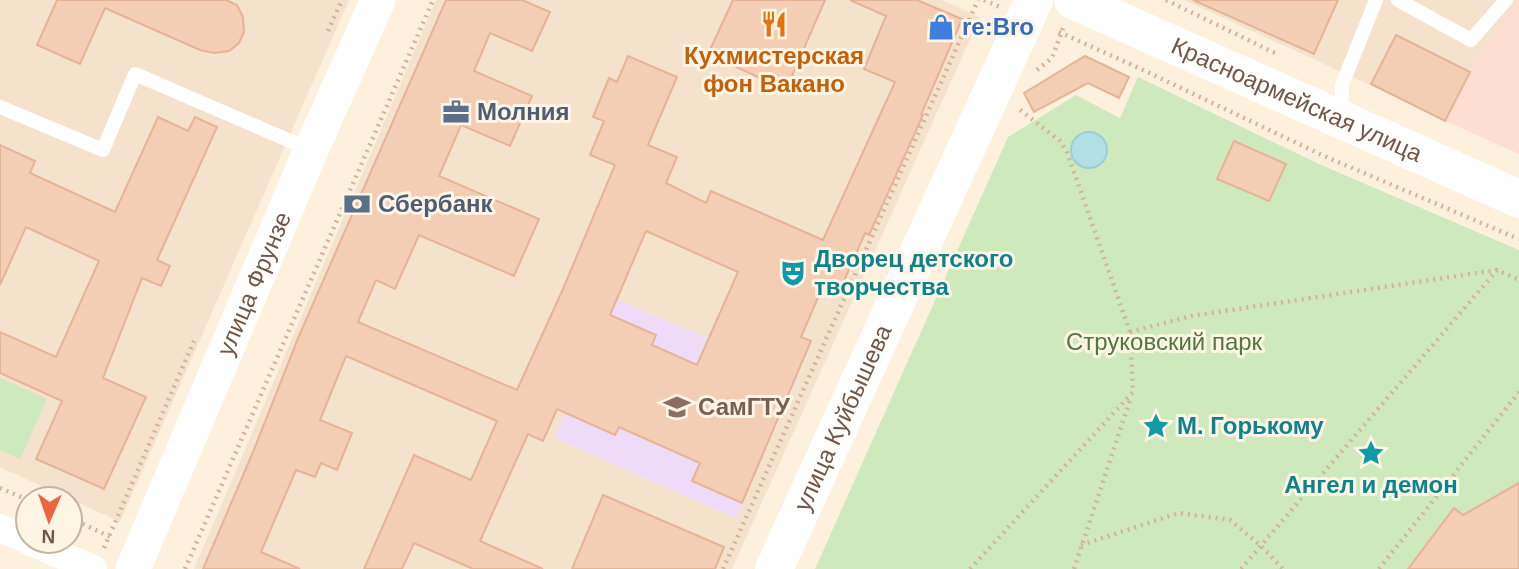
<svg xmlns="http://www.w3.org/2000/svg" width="1519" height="569" font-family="Arial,sans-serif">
	<rect width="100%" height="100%" fill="#fdf1dd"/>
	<!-- residential -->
	<path fill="#f4e2cc" d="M 0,0 L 349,0 L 120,522 L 0,467 Z
		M 436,0 L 942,0 L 980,17 L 732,569 L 194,569 Z
		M 1184,0 L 1519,0 L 1519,153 Z"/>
	<!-- commercial -->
	<path fill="#feded0" d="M 1518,0 L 1519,0 L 1519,154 L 1445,121 L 1470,69 Z"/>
	<!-- education -->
	<path fill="#eedbf8" d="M 616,299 L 798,377 L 735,518 L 555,438 Z"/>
	<!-- green -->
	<path fill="#ceeabc" d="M 1138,77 L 1319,164 L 1519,250 L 1519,569 L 815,569 L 1008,137 L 1076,95 L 1120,118 Z
		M 0,378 L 47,399 L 20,459 L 0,450 Z"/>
	<!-- water -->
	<path fill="#b2dee6" stroke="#98ced8" stroke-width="2" d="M1071 150a18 18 0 1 1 36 0a18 18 0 1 1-36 0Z"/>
	<!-- building -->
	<path fill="#f3cdb4" stroke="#e6b494" stroke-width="2" fill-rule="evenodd" d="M 57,0 L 226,0 L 237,5 L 243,17 L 244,32 L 239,43 L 229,51 L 214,53 L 200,50 L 105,8 L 80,64 L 37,45 Z
		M 446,0 L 522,0 L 550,12 L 532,51 L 490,33 L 474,71 L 532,96 L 510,146 L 461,125 L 439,176 L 539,219 L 514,276 L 419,235 L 395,289 L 376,280 L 358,322 L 517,390 L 563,289 L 615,165 L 590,155 L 604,121 L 593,117 L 609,78 L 617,82 L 628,56 L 677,77 L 648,145 L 677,157 L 666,183 L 706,203 L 711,191 L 823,240 L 895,82 L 864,69 L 886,16 L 850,0 L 917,0 L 962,19 L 921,115 L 923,115 L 869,235 L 865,233 L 841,288 L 825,281 L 801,337 L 811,341 L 742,503 L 692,481 L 700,463 L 619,427 L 615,435 L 557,409 L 543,441 L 528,434 L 480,541 L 543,569 L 473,569 L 414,543 L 402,569 L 364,569 L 414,455 L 471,480 L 497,421 L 346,356 L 320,420 L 352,433 L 337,470 L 321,463 L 315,477 L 296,470 L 261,552 L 300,569 L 203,569 L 253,452 L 299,336 ZM 646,231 L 738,272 L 697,365 L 652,345 L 656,335 L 610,315 Z
		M 733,0 L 825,0 L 786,90 L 708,54 Z
		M 1193,0 L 1338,0 L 1314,54 Z
		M 1396,35 L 1470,72 L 1445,121 L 1371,84 Z
		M 1085,56 L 1129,77 L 1119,98 L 1088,83 L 1034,112 L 1024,93 Z
		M 158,117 L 188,131 L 195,117 L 217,127 L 157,260 L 170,266 L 161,286 L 142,278 L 103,378 L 146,397 L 104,489 L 36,459 L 62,401 L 0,373 L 0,332 L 56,357 L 99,261 L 26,227 L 0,285 L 0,145 L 35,161 L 30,173 L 115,212 Z
		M 1234,141 L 1286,164 L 1269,201 L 1217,179 Z
		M 1519,483 L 1519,569 L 1408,569 L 1454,508 L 1463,515 Z
		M 603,495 L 724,547 L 715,569 L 572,569 Z"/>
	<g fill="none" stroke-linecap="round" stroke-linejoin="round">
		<!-- path -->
		<path stroke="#d7b198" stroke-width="4.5" stroke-dasharray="2 5" stroke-linecap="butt" d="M 984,0 L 1000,7
			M 1166,0 L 1279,55
			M 328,31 L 342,0
			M 1059,32 L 1141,69 L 1324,156 L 1519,239
			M 1037,70 L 1052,58 L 1063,28
			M 1130,332 L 1191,316 L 1497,270
			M 0,488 L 28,500
			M 70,518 L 111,537
			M 1081,545 L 1179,513 L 1230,520 L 1261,546 L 1283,569
			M 104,548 L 194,341
			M 185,569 L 433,0
			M 723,569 L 978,0
			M 970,569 L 1133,392 L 1130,332 L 1067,152 L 1060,141 L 1019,109
			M 1074,569 L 1131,397
			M 1241,569 L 1497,270 L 1519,280
			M 1379,569 L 1519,392"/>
		<!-- service -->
		<path stroke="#fff" stroke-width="14" d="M 1398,0 L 1471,40 L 1506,0
			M 0,107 L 103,150 L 135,74 L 311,150
			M 1341,118 L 1342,85 L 1376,0"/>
		<!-- minor -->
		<path stroke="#fff" stroke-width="28" d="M 0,528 L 28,540
			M 29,541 L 93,569"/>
		<!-- tertiary -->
		<path stroke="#fff" stroke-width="35" id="s1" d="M 133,569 L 311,150 L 378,0"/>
		<!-- secondary -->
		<g stroke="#fff" stroke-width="38">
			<path id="s2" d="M 1073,0 L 1519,199"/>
			<path id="s3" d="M 774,569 L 1034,0"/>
		</g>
	</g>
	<!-- icons -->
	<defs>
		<g id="restaurant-bare" transform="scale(2.1)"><path d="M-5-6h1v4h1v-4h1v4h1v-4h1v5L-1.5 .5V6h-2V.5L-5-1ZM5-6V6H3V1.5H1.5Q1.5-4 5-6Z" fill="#e8710a" stroke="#fff5e4" stroke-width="2.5" paint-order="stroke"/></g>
		<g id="shop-bare" transform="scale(2.1)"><path d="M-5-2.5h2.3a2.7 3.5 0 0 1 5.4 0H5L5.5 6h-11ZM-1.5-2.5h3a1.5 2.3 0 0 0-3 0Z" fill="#3f7fe0" stroke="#fff5e4" stroke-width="2.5" paint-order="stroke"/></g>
		<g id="office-bare" transform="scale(2.1)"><path d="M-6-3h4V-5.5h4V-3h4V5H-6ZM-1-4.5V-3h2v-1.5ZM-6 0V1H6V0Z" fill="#5c6f8a" stroke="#fff5e4" stroke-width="2.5" paint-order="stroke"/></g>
		<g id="bank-bare" transform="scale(2.1)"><path d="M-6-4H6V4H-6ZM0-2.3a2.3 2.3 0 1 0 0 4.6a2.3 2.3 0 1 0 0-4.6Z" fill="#5c6f8a" stroke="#fff5e4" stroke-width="2.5" paint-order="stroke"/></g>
		<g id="theatre-bare" transform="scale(2.1)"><path d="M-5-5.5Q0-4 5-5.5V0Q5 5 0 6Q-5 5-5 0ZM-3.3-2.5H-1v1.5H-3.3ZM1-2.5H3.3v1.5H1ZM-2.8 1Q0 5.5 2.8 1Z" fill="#0f9aa8" stroke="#fff5e4" stroke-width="2.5" paint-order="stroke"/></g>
		<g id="university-bare" transform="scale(2.1)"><path d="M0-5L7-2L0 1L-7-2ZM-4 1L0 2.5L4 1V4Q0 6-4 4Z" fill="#8d6e63" stroke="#fff5e4" stroke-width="2.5" paint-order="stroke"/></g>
		<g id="sight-bare" transform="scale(2.1)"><path d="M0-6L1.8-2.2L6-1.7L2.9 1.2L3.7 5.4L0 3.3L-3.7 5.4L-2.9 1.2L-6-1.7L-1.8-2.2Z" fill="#0f9aa8" stroke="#fff5e4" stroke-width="2.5" paint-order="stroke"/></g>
	</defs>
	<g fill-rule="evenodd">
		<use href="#restaurant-bare" x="774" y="24"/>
		<use href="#shop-bare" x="941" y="27"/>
		<use href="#office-bare" x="456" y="112"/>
		<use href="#bank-bare" x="357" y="204"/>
		<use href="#theatre-bare" x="793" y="273"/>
		<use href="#university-bare" x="677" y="407"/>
		<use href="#sight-bare" x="1156" y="426"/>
		<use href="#sight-bare" x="1371" y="453"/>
	</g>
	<g text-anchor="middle" stroke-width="6" stroke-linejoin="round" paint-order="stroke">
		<!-- shop labels -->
		<g font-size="24" font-weight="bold" fill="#366cbe" stroke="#fff5e4" text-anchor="start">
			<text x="962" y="35">re:Bro</text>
		</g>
		<!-- food labels -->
		<g font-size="24" font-weight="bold" fill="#c56008" stroke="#fff5e4">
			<text x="774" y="64">Кухмистерская<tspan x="774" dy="28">фон Вакано</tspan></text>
		</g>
		<!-- street labels -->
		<g font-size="24" fill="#735645" stroke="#fff5e4">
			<text dy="8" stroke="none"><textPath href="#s2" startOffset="245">Красноармейская улица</textPath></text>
			<text dy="8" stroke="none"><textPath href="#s1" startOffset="310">улица Фрунзе</textPath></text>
			<text dy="8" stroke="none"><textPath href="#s3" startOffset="166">улица Куйбышева</textPath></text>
		</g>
		<!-- service labels -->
		<g font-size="24" font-weight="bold" fill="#4e5e75" stroke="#fff5e4" text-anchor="start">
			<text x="477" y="120">Молния</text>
			<text x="378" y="212">Сбербанк</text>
		</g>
		<!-- culture labels -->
		<g font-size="24" font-weight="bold" fill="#0d838f" stroke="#fff5e4" text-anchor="start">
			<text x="814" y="267">Дворец детского<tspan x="814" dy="28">творчества</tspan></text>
			<text x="1177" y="434">М. Горькому</text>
			<text x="1371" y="493" text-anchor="middle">Ангел и демон</text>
		</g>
		<!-- park labels -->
		<g font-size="24" fill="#4f793d" stroke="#fff5e4">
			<text x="1164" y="350">Струковский парк</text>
		</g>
		<!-- education labels -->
		<g font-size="24" font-weight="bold" fill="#785e54" stroke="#fff5e4" text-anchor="start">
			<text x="698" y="415">СамГТУ</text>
		</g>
	</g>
	<!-- north arrow -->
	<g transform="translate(49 520) rotate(182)"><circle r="33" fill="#fff5e4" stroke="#c7b5a4" stroke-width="2"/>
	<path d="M0-5L12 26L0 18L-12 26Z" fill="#ec653d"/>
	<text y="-10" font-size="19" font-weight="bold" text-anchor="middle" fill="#735645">N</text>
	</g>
</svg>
